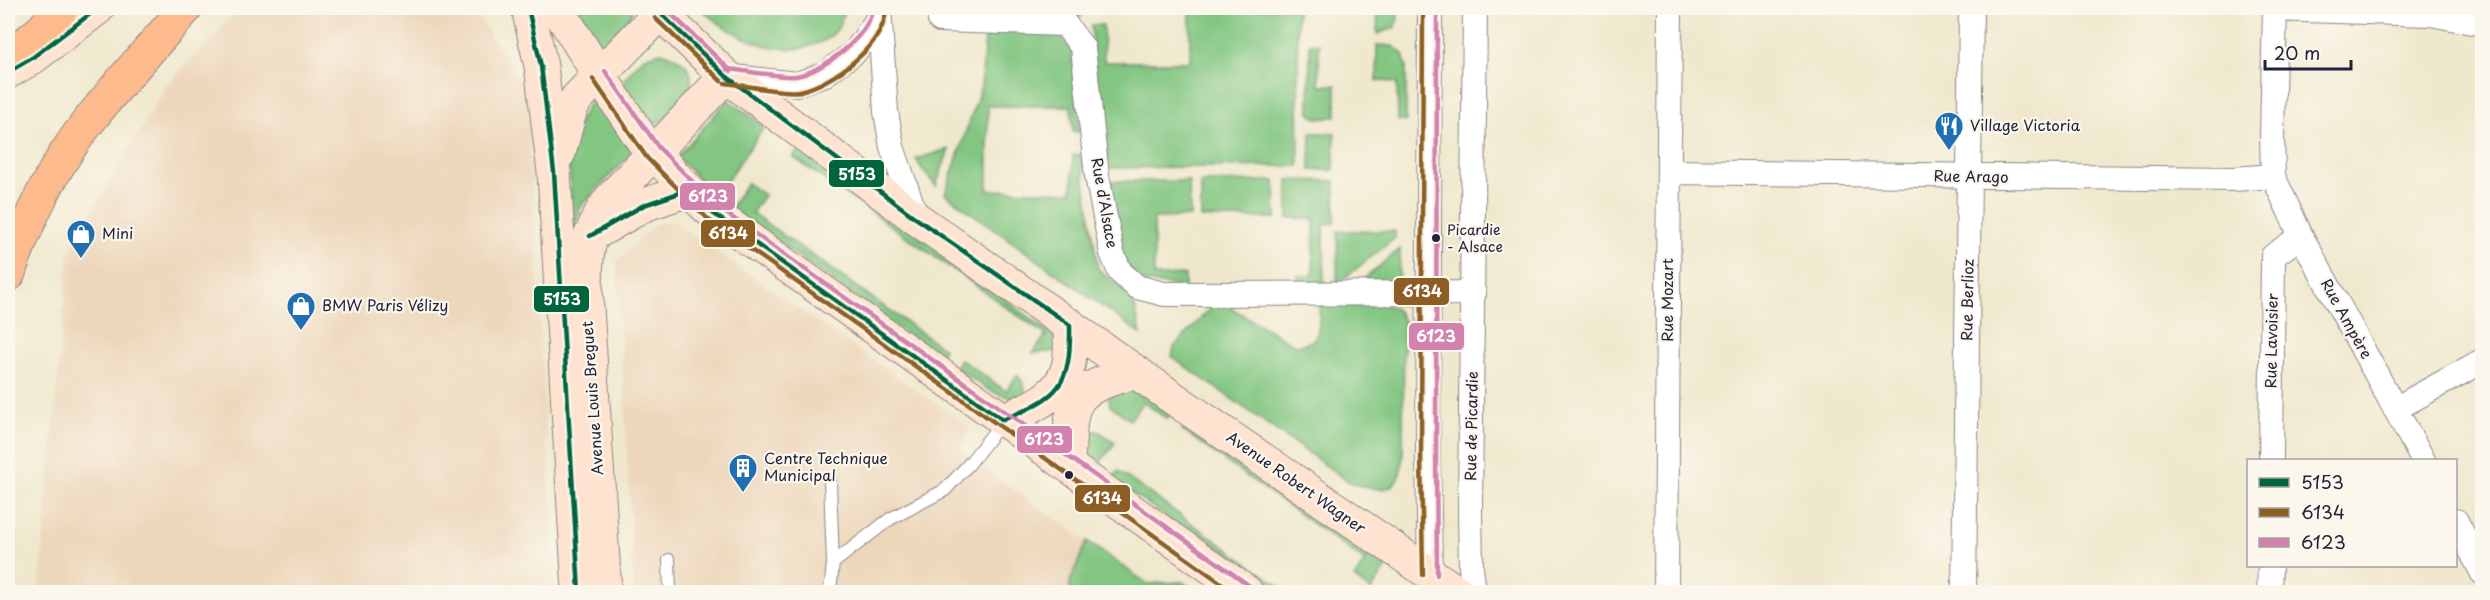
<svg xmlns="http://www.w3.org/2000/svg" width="2490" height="600" font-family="'Playpen Sans',sans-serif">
	<rect width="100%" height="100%" fill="#fbf7ec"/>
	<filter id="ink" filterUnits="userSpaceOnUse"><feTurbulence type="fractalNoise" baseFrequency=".0167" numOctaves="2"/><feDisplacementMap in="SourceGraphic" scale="12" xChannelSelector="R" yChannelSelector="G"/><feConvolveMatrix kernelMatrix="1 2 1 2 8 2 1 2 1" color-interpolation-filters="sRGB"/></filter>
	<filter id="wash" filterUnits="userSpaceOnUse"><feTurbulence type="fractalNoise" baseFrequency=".008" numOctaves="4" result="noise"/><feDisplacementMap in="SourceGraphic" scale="24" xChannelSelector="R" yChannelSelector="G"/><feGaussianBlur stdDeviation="1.35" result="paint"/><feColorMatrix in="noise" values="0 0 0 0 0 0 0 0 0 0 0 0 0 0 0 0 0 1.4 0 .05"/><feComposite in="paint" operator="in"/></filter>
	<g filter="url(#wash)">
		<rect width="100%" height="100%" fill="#f0e8cd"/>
		<!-- built -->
		<path fill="#edd7bb" d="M 242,8 L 472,8 L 527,90 L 555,592 L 39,592 L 69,251 L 168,83 Z
			M 672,221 L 969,427 L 962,450 L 988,472 L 1148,584 L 1182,582 L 1198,592 L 634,592 L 617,261 L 655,224 Z"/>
		<!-- green -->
		<path fill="#82c681" stroke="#52745e" stroke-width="1.5" d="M 578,8 L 628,8 L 633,12 L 601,49 Z
			M 700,8 L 708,9 L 844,8 C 842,25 836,36 819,43 C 778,60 730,36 700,8 Z
			M 986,8 L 1082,8 L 1081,17 L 986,16 Z
			M 1190,8 L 1297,8 L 1299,166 L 1110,168 L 1092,48 L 1091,25 L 1103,25 L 1104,62 L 1190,62 Z
			M 1378,8 L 1397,8 L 1398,18 L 1395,28 L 1377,34 Z
			M 986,27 L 1057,31 L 1072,51 L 1080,132 L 1073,132 L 1071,106 L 988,106 L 988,190 L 1072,192 L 1073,155 L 1081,155 L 1098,269 L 1133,298 L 1141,334 L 945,194 L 981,87 Z
			M 1310,44 L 1319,44 L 1319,85 L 1336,85 L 1336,117 L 1317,118 L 1311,115 L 1309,108 Z
			M 1377,45 L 1393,46 L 1403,54 L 1406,66 L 1406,121 L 1398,121 L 1397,82 L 1377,81 Z
			M 660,52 C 696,61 701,84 674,109 C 669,114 662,122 655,123 C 653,124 648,123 646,123 L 624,90 L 624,79 L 644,57 Z
			M 592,97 L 629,145 L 631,151 L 628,157 L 581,206 L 573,235 L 569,165 L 571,137 Z
			M 728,100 L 765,126 L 716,196 L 677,157 Z
			M 1311,133 L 1335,133 L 1334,170 L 1310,170 Z
			M 799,149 L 1054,335 L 1058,351 L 1033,353 L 1046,335 L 793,157 Z
			M 949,149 L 936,186 L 924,172 L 916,159 Z
			M 1288,180 L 1335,181 L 1335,223 L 1324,224 L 1324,288 L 1298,288 L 1298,276 L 1313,276 L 1314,219 L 1288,218 Z
			M 1109,181 L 1189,181 L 1190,217 L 1154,218 L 1154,276 L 1185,275 L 1185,287 L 1141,282 L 1123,260 Z
			M 1275,181 L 1276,218 L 1201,218 L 1201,182 Z
			M 747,183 L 764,195 L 752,213 L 944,349 L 939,357 L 730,208 Z
			M 1338,231 L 1395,231 L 1395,238 L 1337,284 Z
			M 1400,249 L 1399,287 L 1352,289 Z
			M 1218,300 L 1294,345 C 1322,345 1320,327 1319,304 L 1385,304 L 1397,310 L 1404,321 L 1403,451 C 1402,493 1387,494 1351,483 L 1172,357 L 1174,347 Z
			M 960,359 L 1006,391 L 1017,375 L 1023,382 L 1027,397 C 995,401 981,384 955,367 Z
			M 1136,389 L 1172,412 L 1167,419 L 1143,402 L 1130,420 L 1110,405 L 1108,392 Z
			M 1187,422 L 1389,564 L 1371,591 L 1354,578 L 1365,561 L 1182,430 Z
			M 1082,430 L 1098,431 L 1115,443 L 1096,468 L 1085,454 Z
			M 1118,471 L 1288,592 L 1274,592 L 1112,479 Z
			M 1087,541 L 1148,584 L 1182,582 L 1198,592 L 1070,592 L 1070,582 Z"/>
	</g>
	<g filter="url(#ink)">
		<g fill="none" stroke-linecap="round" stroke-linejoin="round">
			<!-- lane casing -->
			<g stroke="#898584" stroke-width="14">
				<path id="lane" d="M 830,481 L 833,563 L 830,592
					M 669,560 L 670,592
					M 833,563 L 890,519 L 945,490 L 969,464 L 1002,422"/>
			</g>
			<!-- street casing -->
			<g stroke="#898584" stroke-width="26">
				<path id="street" d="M 879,8 L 886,112 L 892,147 L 917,219
					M 940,8 L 940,20 L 1065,24 L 1083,48 L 1097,176 L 1112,253 L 1120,272 L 1137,287 L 1164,294 L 1474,293
					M 1430,8 L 1428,454 L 1430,575
					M 2275,8 L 2272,135 L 2273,176 L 2301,236 L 2423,460
					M 2275,9 L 2431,14 L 2482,24
					M 726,76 L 797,84 L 825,74 L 855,52 L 879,17
					M 1669,172 L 2234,179 L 2273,176
					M 2395,409 L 2482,361
					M 2271,460 L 2273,256 L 2301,236
					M 2456,521 L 2482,572
					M 1474,592 L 1471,568 L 1470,512 L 1475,8
					M 1666,592 L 1670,8
					M 1964,592 L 1971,8
					M 2269,592 L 2270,566"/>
			</g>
			<!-- secondary casing -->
			<g stroke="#898584" stroke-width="35">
				<path id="secondary" d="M 528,8 L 541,66 L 554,172 L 579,592
					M 557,8 L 599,75 L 643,141 L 688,190 L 714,214 L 1246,592
					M 655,8 L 726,76 L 917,219 L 1186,407 L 1457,592
					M 8,72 L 32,58 L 98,8
					M 559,153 L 571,108 L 577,98 L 660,13
					M 590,236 L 644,205 L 688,190
					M 1003,420 C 1030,408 1063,396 1069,363 C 1071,351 1070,337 1070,325
					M 1068,466 C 1071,399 1068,390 1136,372
					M 605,592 L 587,307 C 585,265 584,231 612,197 L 726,76"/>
			</g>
			<!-- highway casing -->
			<g stroke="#898584" stroke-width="35">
				<path id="highway" d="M 8,57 L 41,31 L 62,8
					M 8,275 C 27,220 52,168 88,122 C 119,82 153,46 186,8"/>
			</g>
			<!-- lane -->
			<use href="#lane" stroke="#fff" stroke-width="12"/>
			<!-- street -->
			<use href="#street" stroke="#fff" stroke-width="24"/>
			<!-- secondary -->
			<use href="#secondary" stroke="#fee3d1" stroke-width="33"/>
			<!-- highway -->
			<use href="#highway" stroke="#fcba8d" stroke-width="33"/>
			<!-- bus-1 casing -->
			<g stroke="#fbf7ec" stroke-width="9">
				<path id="bus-1" d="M 528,8 L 541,66 L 554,172 L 579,592
					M 655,8 L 726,76 L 917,219 L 1070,325
					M 8,72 L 32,58 L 98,8
					M 688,190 L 714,214 L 1003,420
					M 590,236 L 644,205 L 688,190
					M 1003,420 C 1059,396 1071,387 1070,325"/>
			</g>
			<!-- bus-2 casing -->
			<g stroke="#fbf7ec" stroke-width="9">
				<path id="bus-2" d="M 1423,8 L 1421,454 L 1423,575
					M 655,18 L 721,81
					M 593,79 L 647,158 L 709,220 L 1234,592
					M 725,83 C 743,85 785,94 800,91 C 833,84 886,44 886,8"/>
			</g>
			<!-- bus-3 casing -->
			<g stroke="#fbf7ec" stroke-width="9">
				<path id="bus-3" d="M 665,8 L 731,71
					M 727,69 C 744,70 781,78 796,76 C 821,73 872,34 872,8
					M 605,71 L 659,148 L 719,208 L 1250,586
					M 1437,575 L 1436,454 L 1437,8"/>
			</g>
			<!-- bus-1 -->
			<use href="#bus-1" stroke="#00643c" stroke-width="4.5"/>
			<!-- bus-2 -->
			<use href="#bus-2" stroke="#8d5e24" stroke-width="4.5"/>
			<!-- bus-3 -->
			<use href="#bus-3" stroke="#d382ae" stroke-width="4.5"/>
		</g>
	</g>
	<!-- icons -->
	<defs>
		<g id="restaurant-pin" transform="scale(1.5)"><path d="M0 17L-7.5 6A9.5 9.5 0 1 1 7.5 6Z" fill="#1f6fb2" stroke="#fbf7ec"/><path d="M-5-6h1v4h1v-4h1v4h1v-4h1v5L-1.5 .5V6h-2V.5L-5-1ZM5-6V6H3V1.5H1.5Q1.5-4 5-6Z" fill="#fff"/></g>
		<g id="shop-pin" transform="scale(1.5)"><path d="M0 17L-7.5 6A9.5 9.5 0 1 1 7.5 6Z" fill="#1f6fb2" stroke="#fbf7ec"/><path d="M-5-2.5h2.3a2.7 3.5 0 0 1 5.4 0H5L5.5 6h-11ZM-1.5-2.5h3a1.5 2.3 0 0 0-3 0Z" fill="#fff"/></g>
		<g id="building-pin" transform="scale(1.5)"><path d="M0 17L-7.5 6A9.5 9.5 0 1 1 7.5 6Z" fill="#1f6fb2" stroke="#fbf7ec"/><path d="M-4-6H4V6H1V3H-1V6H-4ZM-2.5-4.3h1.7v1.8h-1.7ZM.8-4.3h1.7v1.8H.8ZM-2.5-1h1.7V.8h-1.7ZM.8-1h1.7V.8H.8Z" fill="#fff"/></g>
	</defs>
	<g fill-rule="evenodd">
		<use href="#restaurant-pin" x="1949" y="126"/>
		<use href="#shop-pin" x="81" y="234"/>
		<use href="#shop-pin" x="301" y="306"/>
		<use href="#building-pin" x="743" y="468"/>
	</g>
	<!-- markers -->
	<g fill="#22223b" stroke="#fbf7ec" stroke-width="2">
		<circle cx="1436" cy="238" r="5"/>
		<circle cx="1069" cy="475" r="5"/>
	</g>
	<g text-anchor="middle" stroke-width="4.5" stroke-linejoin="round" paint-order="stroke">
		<!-- bus labels -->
		<g font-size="14" fill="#22223b" stroke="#fbf7ec" text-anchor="start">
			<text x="1447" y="235">Picardie<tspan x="1447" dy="17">- Alsace</tspan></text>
		</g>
		<!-- poi labels -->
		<g font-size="15" fill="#22223b" stroke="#fbf7ec" text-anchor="start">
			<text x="1970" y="131">Village Victoria</text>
			<text x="102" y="239">Mini</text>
			<text x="322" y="311">BMW Paris Vélizy</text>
			<text x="764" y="464">Centre Technique<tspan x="764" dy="17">Municipal</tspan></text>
		</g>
		<!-- street labels -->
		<g font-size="15" fill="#22223b" stroke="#fbf7ec">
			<text transform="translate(1971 177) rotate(1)" y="5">Rue Arago</text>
			<text transform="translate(1104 203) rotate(80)" y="5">Rue d'Alsace</text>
			<text transform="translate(1668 300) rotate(-90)" y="5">Rue Mozart</text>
			<text transform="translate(1968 300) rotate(-89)" y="5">Rue Berlioz</text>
			<text transform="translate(2346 319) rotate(61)" y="5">Rue Ampère</text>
			<text transform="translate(2272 341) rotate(-89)" y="5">Rue Lavoisier</text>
			<text transform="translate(593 398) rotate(-94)" y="5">Avenue Louis Breguet</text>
			<text transform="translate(1472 426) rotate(-89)" y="5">Rue de Picardie</text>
			<text transform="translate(1296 483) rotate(35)" y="5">Avenue Robert Wagner</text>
		</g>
	</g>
	<g stroke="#fbf7ec" stroke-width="2">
		<rect x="828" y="159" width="57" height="29" rx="6" fill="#00643c"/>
		<rect x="679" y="182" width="57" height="29" rx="6" fill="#d382ae"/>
		<rect x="700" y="219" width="56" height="29" rx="6" fill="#8d5e24"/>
		<rect x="1393" y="277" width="57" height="29" rx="6" fill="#8d5e24"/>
		<rect x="533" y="285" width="57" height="28" rx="6" fill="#00643c"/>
		<rect x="1408" y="322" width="57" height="29" rx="6" fill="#d382ae"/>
		<rect x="1016" y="425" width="57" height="29" rx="6" fill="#d382ae"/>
		<rect x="1074" y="484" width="57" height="29" rx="6" fill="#8d5e24"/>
	</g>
	<g font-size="16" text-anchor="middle" font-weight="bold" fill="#fff">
		<text x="857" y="180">5153</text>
		<text x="708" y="202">6123</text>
		<text x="728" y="239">6134</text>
		<text x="1422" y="297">6134</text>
		<text x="562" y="305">5153</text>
		<text x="1436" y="342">6123</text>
		<text x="1044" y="445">6123</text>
		<text x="1102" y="504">6134</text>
	</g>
	<!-- margin -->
	<rect width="2490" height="600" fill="none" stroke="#fbf7ec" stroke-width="30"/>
	<!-- legend -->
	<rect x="2247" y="459" width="210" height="108" fill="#fbf7ec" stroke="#a4a2a5" stroke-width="1.5"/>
	<rect x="2259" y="478" width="30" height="9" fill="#00643c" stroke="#a4a2a5" stroke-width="1.5"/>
	<text x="2301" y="489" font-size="18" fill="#22223b">5153</text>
	<rect x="2259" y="508" width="30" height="9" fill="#8d5e24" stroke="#a4a2a5" stroke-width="1.5"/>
	<text x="2301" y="519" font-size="18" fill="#22223b">6134</text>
	<rect x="2259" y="538" width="30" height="9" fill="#d382ae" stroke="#a4a2a5" stroke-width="1.5"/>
	<text x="2301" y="549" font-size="18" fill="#22223b">6123</text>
	<!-- scale -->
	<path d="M2265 60v9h86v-9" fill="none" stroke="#22223b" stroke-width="3"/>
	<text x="2274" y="60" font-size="18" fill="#22223b" stroke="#fbf7ec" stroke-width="4.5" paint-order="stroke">20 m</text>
</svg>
